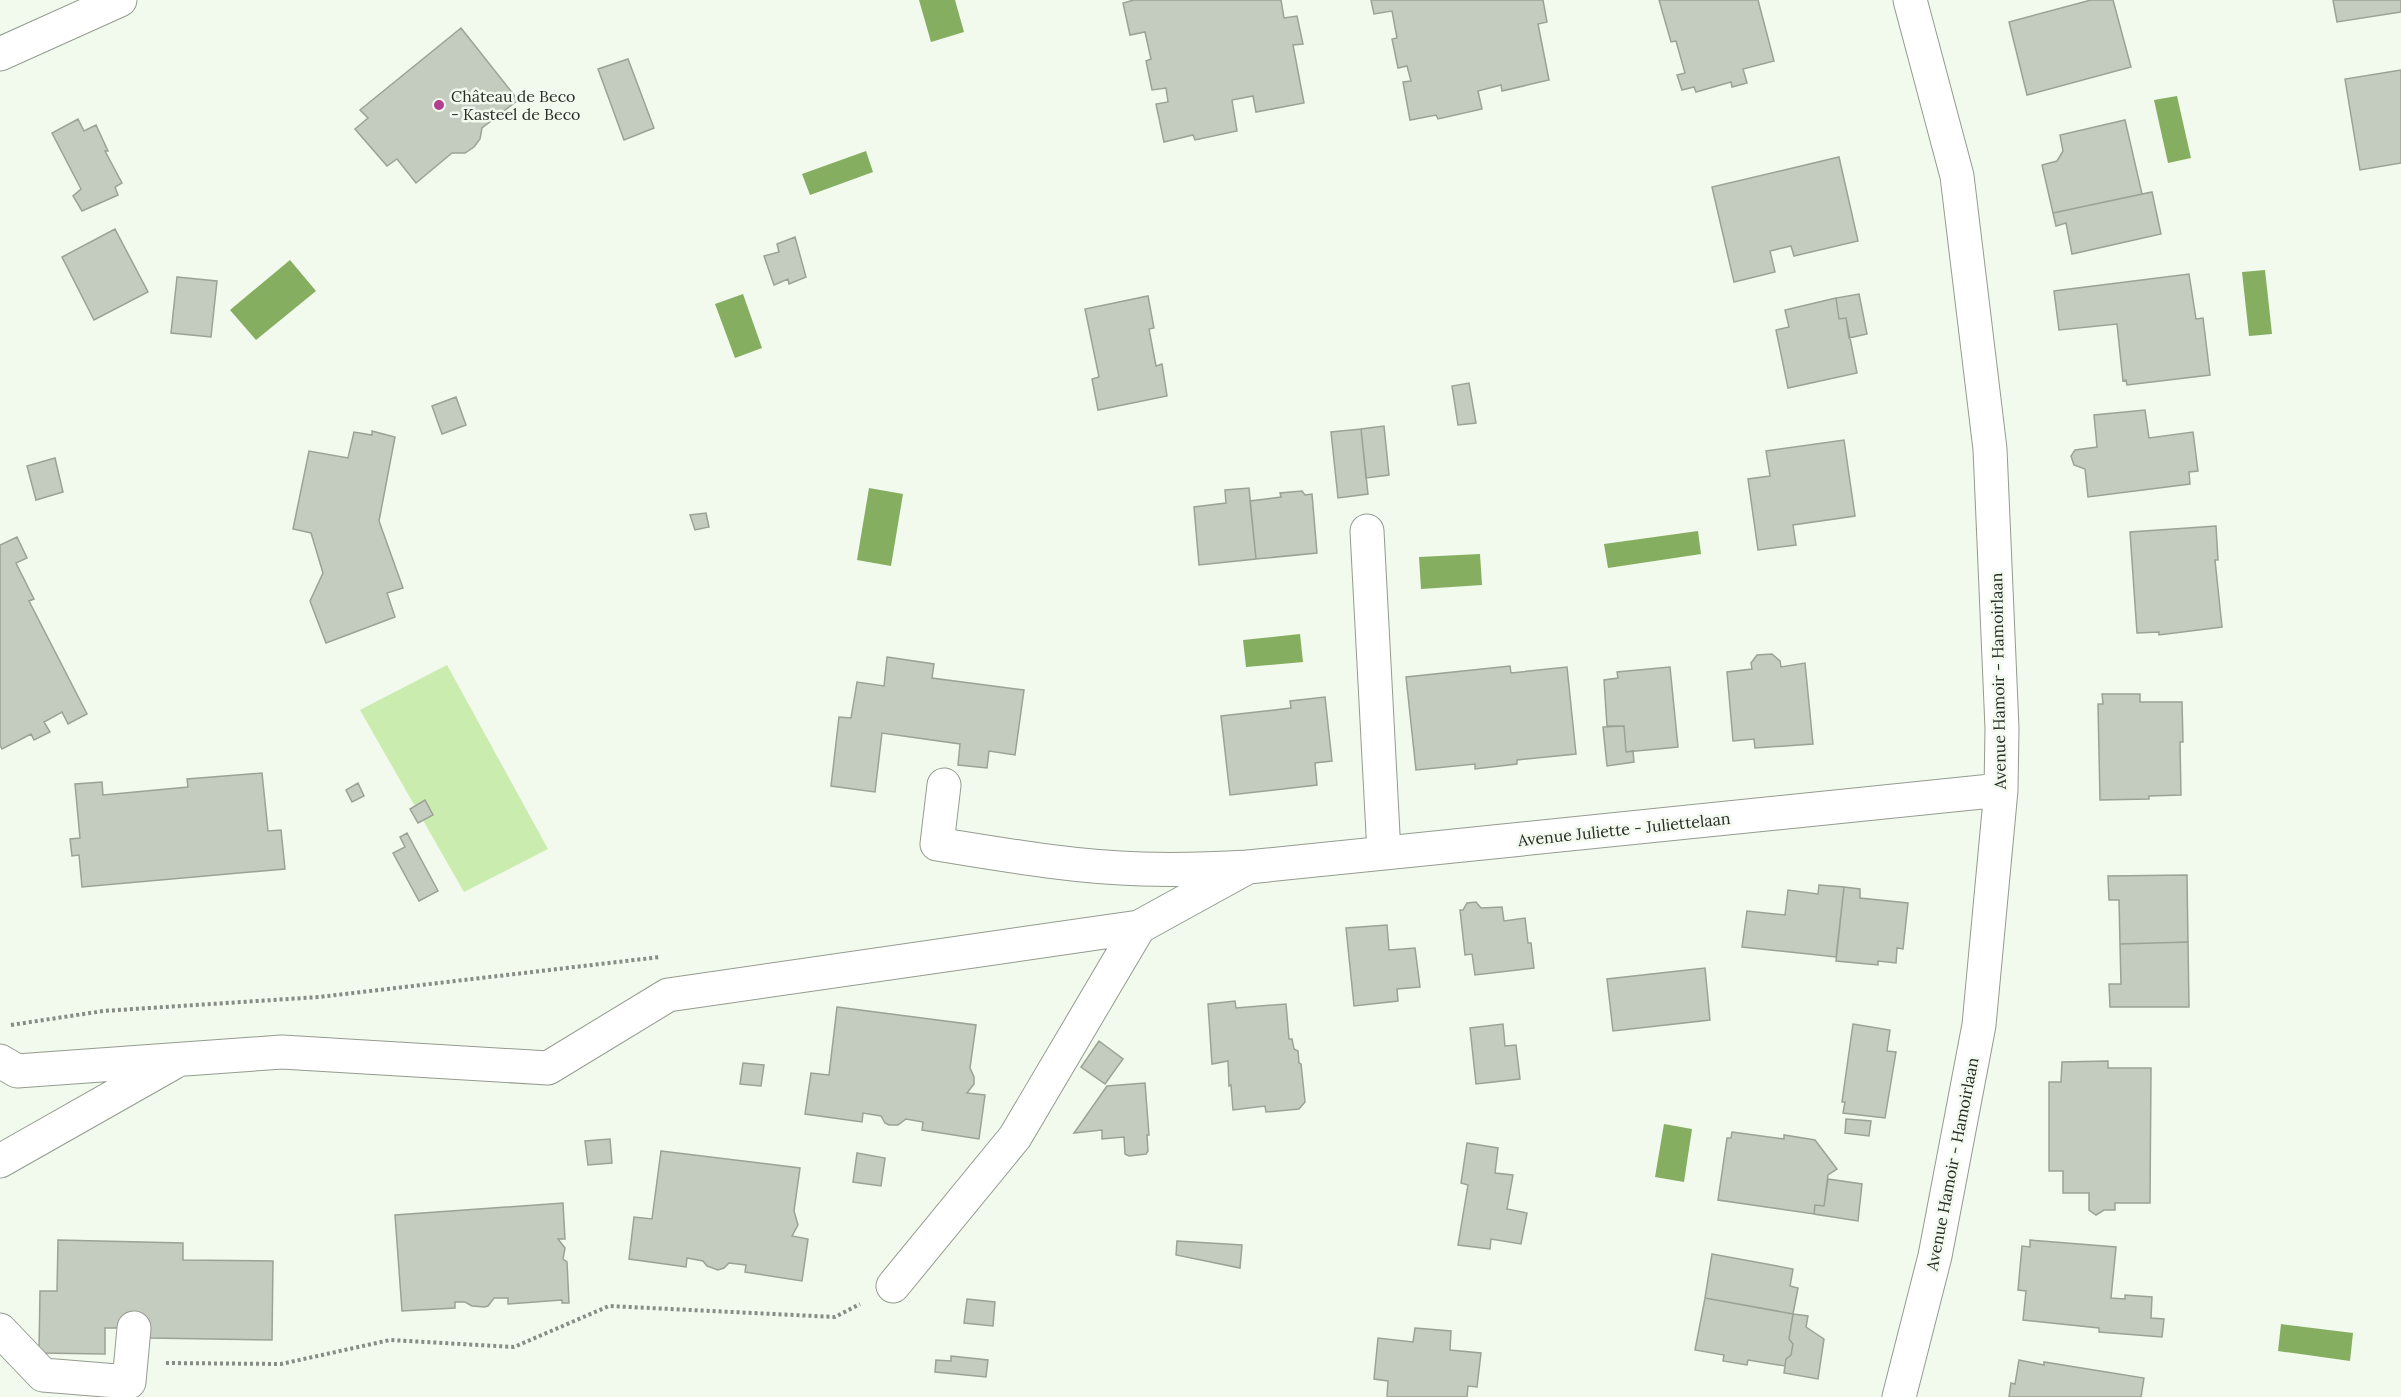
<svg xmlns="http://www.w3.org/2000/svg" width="2401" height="1397" font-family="Lora,serif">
	<rect width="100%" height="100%" fill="#f2f9ed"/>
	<!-- green -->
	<path fill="#caecae" d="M 447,665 L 548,849 L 464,892 L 360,710 Z"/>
	<!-- water -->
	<path fill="#86ae61" d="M 919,0 L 955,0 L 964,32 L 931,42 Z
		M 2177,96 L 2191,158 L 2168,163 L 2154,100 Z
		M 866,151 L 873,172 L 810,195 L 802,174 Z
		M 290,260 L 316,291 L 256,340 L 230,310 Z
		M 2265,270 L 2272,334 L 2249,336 L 2242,272 Z
		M 743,294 L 762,348 L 735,358 L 715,304 Z
		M 869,488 L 903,494 L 891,566 L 857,560 Z
		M 1698,531 L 1701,554 L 1608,568 L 1604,544 Z
		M 1480,554 L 1482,585 L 1421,589 L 1419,557 Z
		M 1300,634 L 1303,662 L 1246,667 L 1243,640 Z
		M 1664,1124 L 1692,1129 L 1684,1182 L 1655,1177 Z
		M 2281,1324 L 2353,1333 L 2350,1361 L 2278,1351 Z"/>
	<!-- building -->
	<path fill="#c4cbbf" stroke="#9ba296" stroke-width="1.5" d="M 1281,0 L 1284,18 L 1297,16 L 1303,44 L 1293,45 L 1304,103 L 1256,112 L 1253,96 L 1232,100 L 1237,131 L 1195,140 L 1193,135 L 1164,142 L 1156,104 L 1168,102 L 1166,88 L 1152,90 L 1146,61 L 1151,59 L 1145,32 L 1130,35 L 1123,3 L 1134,0 Z
		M 1371,0 L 1543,0 L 1547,22 L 1538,24 L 1549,80 L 1502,91 L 1501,85 L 1478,91 L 1482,109 L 1438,119 L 1436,115 L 1410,120 L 1403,82 L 1411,81 L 1407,66 L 1398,68 L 1392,39 L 1397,38 L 1392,11 L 1374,14 Z
		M 1659,0 L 1758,0 L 1774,61 L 1743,69 L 1747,83 L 1732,87 L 1731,82 L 1696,92 L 1694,87 L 1682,90 L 1677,75 L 1685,73 L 1676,41 L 1671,42 Z
		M 2091,0 L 2113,0 L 2131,67 L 2027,95 L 2009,22 Z
		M 2333,0 L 2401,0 L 2401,12 L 2337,22 Z
		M 461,28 L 518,100 L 482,128 L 480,139 L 474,147 L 465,153 L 452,153 L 416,183 L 397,159 L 387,166 L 355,129 L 368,118 L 360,110 Z
		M 628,59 L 654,128 L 624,140 L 598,69 Z
		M 2401,70 L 2401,163 L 2360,170 L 2345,79 Z
		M 78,119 L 84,131 L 96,125 L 108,151 L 105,151 L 122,183 L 115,187 L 118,195 L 82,211 L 73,196 L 81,189 L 52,133 Z
		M 2125,120 L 2142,194 L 2053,213 L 2042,165 L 2057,161 L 2063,151 L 2060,135 Z
		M 1839,157 L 1858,241 L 1794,256 L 1791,246 L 1770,251 L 1775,272 L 1734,282 L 1712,187 Z
		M 2152,192 L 2161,234 L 2072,254 L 2066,223 L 2056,226 L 2053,213 Z
		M 115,229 L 148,292 L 94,320 L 62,257 Z
		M 795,237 L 806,277 L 789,284 L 788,279 L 774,285 L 764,256 L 779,252 L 777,244 Z
		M 2189,274 L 2196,319 L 2203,318 L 2210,375 L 2127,385 L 2126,380 L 2123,381 L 2117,324 L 2059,330 L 2054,291 Z
		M 177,277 L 217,281 L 211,337 L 171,333 Z
		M 1859,294 L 1867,334 L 1849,338 L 1846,318 L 1839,319 L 1836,298 Z
		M 1148,296 L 1154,328 L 1149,329 L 1156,366 L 1162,364 L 1167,396 L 1098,410 L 1092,379 L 1099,377 L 1085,309 Z
		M 1836,298 L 1839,319 L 1846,318 L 1857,373 L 1788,388 L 1776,330 L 1789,327 L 1785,310 Z
		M 1469,383 L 1476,423 L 1458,425 L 1452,386 Z
		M 456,397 L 466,425 L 442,434 L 432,406 Z
		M 2145,410 L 2149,438 L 2193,432 L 2198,471 L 2189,472 L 2190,484 L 2088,497 L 2085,469 L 2074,465 L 2071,456 L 2075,450 L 2097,447 L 2094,415 Z
		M 1384,426 L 1389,475 L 1366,478 L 1361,429 Z
		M 1361,429 L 1368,494 L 1338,498 L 1331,432 Z
		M 372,431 L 395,437 L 379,521 L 403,588 L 387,593 L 395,617 L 326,643 L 310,601 L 323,573 L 311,533 L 293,529 L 309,451 L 348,458 L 354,432 L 372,435 Z
		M 1844,440 L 1855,516 L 1793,525 L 1796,545 L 1758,550 L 1748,479 L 1770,476 L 1766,451 Z
		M 55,458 L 63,492 L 36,500 L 27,466 Z
		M 1249,488 L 1256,559 L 1199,565 L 1194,507 L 1226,503 L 1225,490 Z
		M 1302,491 L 1305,495 L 1312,494 L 1317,553 L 1256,559 L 1250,501 L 1281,497 L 1280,493 Z
		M 706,513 L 709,527 L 695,530 L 690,515 Z
		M 2216,526 L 2218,560 L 2215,560 L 2222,627 L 2159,635 L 2159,632 L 2137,633 L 2130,532 Z
		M 17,537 L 27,558 L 16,563 L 34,599 L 29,601 L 87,714 L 68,724 L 62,712 L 44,722 L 50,732 L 34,740 L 31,734 L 2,749 L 0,745 L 0,545 Z
		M 1772,654 L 1780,661 L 1781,667 L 1805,663 L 1813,744 L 1755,748 L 1754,739 L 1733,741 L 1727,672 L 1752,669 L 1751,663 L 1757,655 Z
		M 887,657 L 934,664 L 932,678 L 1024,690 L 1015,755 L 989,751 L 987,768 L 958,765 L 960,744 L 882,733 L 875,792 L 831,786 L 839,717 L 851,718 L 857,682 L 884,686 Z
		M 1510,666 L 1511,673 L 1567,667 L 1576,754 L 1517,760 L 1517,764 L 1475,769 L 1475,764 L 1416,770 L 1406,677 Z
		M 1670,667 L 1678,747 L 1626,752 L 1624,726 L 1607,726 L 1604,680 L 1618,678 L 1617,672 Z
		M 2102,694 L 2140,694 L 2140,702 L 2182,702 L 2183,742 L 2180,742 L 2181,795 L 2149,796 L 2149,799 L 2100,800 L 2098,704 L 2103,704 Z
		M 1325,697 L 1332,761 L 1315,763 L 1317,785 L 1230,795 L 1221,716 L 1291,708 L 1290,701 Z
		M 1624,726 L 1626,752 L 1633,751 L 1634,762 L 1607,766 L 1603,727 Z
		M 262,773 L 268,831 L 281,830 L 285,869 L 82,887 L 79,855 L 72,856 L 70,839 L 80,838 L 75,784 L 102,782 L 103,795 L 188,787 L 187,779 Z
		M 358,783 L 364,796 L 352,802 L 346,790 Z
		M 425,800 L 433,815 L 418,823 L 410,809 Z
		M 407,833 L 438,891 L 419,901 L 393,853 L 405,847 L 400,837 Z
		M 2187,875 L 2188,942 L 2120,944 L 2119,900 L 2109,900 L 2108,876 Z
		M 1819,885 L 1844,887 L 1836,957 L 1742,947 L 1747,911 L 1785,915 L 1788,890 L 1818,894 Z
		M 1844,887 L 1860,889 L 1860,898 L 1908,903 L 1903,949 L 1897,948 L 1896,963 L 1878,961 L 1878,965 L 1836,961 Z
		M 1476,902 L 1481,908 L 1502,907 L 1504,921 L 1525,918 L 1528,943 L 1531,943 L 1534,968 L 1475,975 L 1472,954 L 1465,955 L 1460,910 L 1463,910 L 1467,903 Z
		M 1387,925 L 1389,950 L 1415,948 L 1420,987 L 1397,989 L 1398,1001 L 1354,1006 L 1346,928 Z
		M 2188,942 L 2189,1007 L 2110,1007 L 2109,984 L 2121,984 L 2120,944 Z
		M 1705,968 L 1710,1020 L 1613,1031 L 1607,979 Z
		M 1235,1001 L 1236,1008 L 1286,1004 L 1289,1039 L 1292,1039 L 1294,1049 L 1298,1051 L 1299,1063 L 1301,1064 L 1305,1102 L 1299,1109 L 1266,1112 L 1265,1106 L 1233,1110 L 1231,1085 L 1229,1086 L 1228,1061 L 1212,1064 L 1208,1004 Z
		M 837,1007 L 976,1025 L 970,1068 L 974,1077 L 974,1084 L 967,1093 L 985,1095 L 979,1139 L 922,1130 L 923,1122 L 906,1119 L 898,1125 L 889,1125 L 885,1123 L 881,1116 L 863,1113 L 862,1122 L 805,1114 L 811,1073 L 829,1075 Z
		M 1503,1024 L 1505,1046 L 1516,1045 L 1520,1079 L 1476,1084 L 1470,1028 Z
		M 1853,1024 L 1890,1030 L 1887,1051 L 1896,1052 L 1885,1118 L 1843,1113 L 1845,1102 L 1842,1102 Z
		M 1099,1041 L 1123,1059 L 1105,1084 L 1081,1067 Z
		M 2108,1061 L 2108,1068 L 2151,1068 L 2150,1203 L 2115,1203 L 2115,1210 L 2104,1210 L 2096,1215 L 2089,1210 L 2089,1193 L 2063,1193 L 2063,1171 L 2049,1171 L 2049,1082 L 2061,1082 L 2062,1062 Z
		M 743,1063 L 764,1065 L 761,1086 L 740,1084 Z
		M 1145,1083 L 1149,1135 L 1147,1135 L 1148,1151 L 1146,1154 L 1129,1156 L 1125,1154 L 1124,1137 L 1102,1139 L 1102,1130 L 1074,1133 L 1107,1086 Z
		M 1846,1119 L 1871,1121 L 1869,1136 L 1845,1133 Z
		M 1732,1132 L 1784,1139 L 1784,1135 L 1815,1140 L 1837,1169 L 1828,1175 L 1824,1206 L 1815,1205 L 1814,1214 L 1718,1200 L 1727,1138 L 1731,1138 Z
		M 610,1139 L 612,1163 L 588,1165 L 585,1141 Z
		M 1467,1143 L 1498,1148 L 1495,1173 L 1513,1175 L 1507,1209 L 1527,1213 L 1521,1244 L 1491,1239 L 1490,1249 L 1458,1245 L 1468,1185 L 1461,1183 Z
		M 661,1151 L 800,1168 L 794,1211 L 798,1225 L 792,1236 L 808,1239 L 802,1281 L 745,1272 L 746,1265 L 729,1263 L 724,1268 L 718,1270 L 707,1266 L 703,1261 L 687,1258 L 686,1267 L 629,1259 L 634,1217 L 652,1219 Z
		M 857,1153 L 885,1158 L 881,1186 L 853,1182 Z
		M 1828,1179 L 1862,1184 L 1858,1221 L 1814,1214 L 1815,1205 L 1824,1206 Z
		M 563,1203 L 565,1239 L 558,1239 L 565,1248 L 563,1259 L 567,1262 L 569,1303 L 562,1303 L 562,1300 L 508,1304 L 508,1298 L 494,1298 L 488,1306 L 484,1307 L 472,1306 L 465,1302 L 455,1302 L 455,1308 L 402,1311 L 395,1215 Z
		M 58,1240 L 183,1243 L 183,1260 L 273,1261 L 272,1340 L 149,1338 L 134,1328 L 105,1328 L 105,1354 L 39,1353 L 40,1291 L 57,1291 Z
		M 2030,1240 L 2116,1247 L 2111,1298 L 2125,1299 L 2125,1295 L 2152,1297 L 2151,1318 L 2164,1319 L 2162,1337 L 2099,1332 L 2099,1328 L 2023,1320 L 2026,1291 L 2018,1290 L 2022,1246 L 2030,1247 Z
		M 1177,1241 L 1242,1245 L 1240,1268 L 1176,1255 Z
		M 1712,1254 L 1793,1269 L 1790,1286 L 1798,1288 L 1793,1314 L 1705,1298 Z
		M 1705,1298 L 1793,1314 L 1789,1339 L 1793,1344 L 1791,1355 L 1786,1359 L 1785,1366 L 1748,1360 L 1747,1365 L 1723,1361 L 1724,1355 L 1695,1350 Z
		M 967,1299 L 995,1302 L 993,1326 L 964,1323 Z
		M 1793,1314 L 1808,1316 L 1806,1327 L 1824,1339 L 1818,1379 L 1784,1373 L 1786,1359 L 1791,1355 L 1793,1344 L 1789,1339 Z
		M 1415,1328 L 1451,1331 L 1450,1350 L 1481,1353 L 1477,1387 L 1468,1386 L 1467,1397 L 1387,1397 L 1388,1381 L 1374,1379 L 1378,1338 L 1413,1342 Z
		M 951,1356 L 988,1360 L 986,1377 L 935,1372 L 936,1360 L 951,1361 Z
		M 2019,1360 L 2044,1365 L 2044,1362 L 2144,1378 L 2141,1397 L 2009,1397 L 2011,1383 L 2015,1384 Z"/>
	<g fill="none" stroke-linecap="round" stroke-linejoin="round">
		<!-- minor casing -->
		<g stroke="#949b8f" stroke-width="35">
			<path id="minor" d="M 0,54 L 120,0
				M 1367,531 L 1384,853
				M 944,785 L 937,844 C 1005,855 1073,867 1142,869 C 1177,870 1213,869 1248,867 L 2001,790
				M 0,1061 L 17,1071 L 282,1052 L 548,1068 L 668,995 L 1139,927 L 1248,867
				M 0,1161 L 173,1063
				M 893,1286 L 1015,1137 L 1139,927
				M 0,1330 L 43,1375 L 129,1382 L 134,1328
				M 1899,1397 L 1935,1256 L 1979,1025 L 2001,790 L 2002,728 L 1990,449 L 1957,176 L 1910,0"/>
		</g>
		<!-- path -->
		<path stroke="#878c84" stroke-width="4" stroke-dasharray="3 3" stroke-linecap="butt" d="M 11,1025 L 103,1011 L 319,997 L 660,957
			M 166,1363 L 281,1364 L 390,1340 L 514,1347 L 609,1306 L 835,1317 L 860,1304"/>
		<!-- minor -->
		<use href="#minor" stroke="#fff" stroke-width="33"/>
	</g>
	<!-- markers -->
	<circle fill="#b43c91" stroke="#f2f9ed" stroke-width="2" cx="439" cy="105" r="6"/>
	<g text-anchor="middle" stroke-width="5" stroke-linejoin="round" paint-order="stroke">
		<!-- poi labels -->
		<g font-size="16" fill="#282b26" stroke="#f2f9ed" text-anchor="start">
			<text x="451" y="102">Château de Beco<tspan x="451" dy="18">- Kasteel de Beco</tspan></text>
		</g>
		<!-- street labels -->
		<g font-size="16" fill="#282b26" stroke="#f2f9ed">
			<text transform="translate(1998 681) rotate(-91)" y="6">Avenue Hamoir - Hamoirlaan</text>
			<text transform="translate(1624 829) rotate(-6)" y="6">Avenue Juliette - Juliettelaan</text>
			<text transform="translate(1952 1164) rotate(-79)" y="6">Avenue Hamoir - Hamoirlaan</text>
		</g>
	</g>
</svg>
